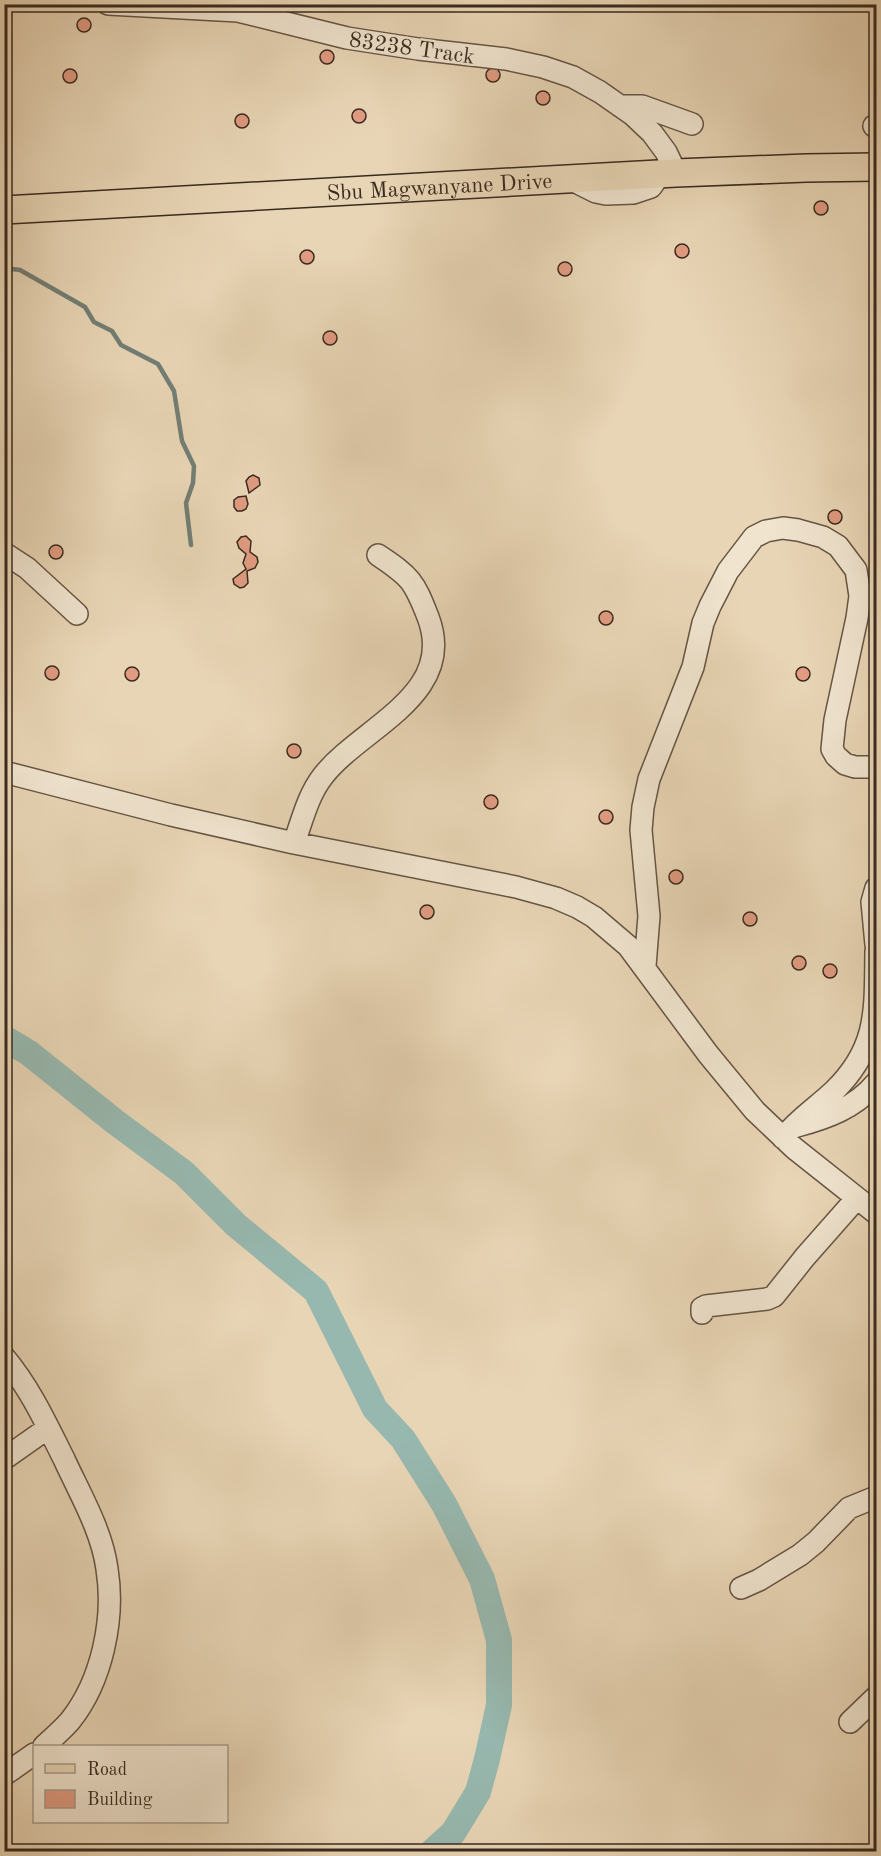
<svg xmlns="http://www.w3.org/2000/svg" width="881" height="1856" font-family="'Old Standard TT',serif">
	<rect width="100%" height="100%" fill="#e8d5b5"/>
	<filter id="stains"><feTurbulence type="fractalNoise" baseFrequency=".00333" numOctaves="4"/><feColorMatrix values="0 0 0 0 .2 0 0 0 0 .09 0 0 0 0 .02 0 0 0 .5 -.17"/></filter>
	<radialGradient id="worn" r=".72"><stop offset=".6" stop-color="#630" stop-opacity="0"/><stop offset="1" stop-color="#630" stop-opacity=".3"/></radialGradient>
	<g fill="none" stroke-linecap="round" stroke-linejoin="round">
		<!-- stream -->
		<path stroke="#727f75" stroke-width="4.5" d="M 4,268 L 20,270 L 85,307 L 94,322 L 112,331 L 121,345 L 158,364 L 174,391 L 182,441 L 194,466 L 193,483 L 186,503 L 191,545"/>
		<!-- river -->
		<path stroke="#97b8af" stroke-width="26" d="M 4,1038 L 29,1053 L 114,1121 L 184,1173 L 236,1225 L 316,1291 L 375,1409 L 403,1439 L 444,1504 L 482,1579 L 499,1640 L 499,1705 L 487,1759 L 478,1792 L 453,1833 L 432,1852"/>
	</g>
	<!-- building -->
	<path fill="#e09b81" stroke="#3a2a1f" stroke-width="1.5" d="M77 25a7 7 0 1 1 14 0a7 7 0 1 1-14 0Z
		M320 57a7 7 0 1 1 14 0a7 7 0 1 1-14 0Z
		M486 75a7 7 0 1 1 14 0a7 7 0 1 1-14 0Z
		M63 76a7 7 0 1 1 14 0a7 7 0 1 1-14 0Z
		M536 98a7 7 0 1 1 14 0a7 7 0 1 1-14 0Z
		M352 116a7 7 0 1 1 14 0a7 7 0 1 1-14 0Z
		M235 121a7 7 0 1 1 14 0a7 7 0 1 1-14 0Z
		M814 208a7 7 0 1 1 14 0a7 7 0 1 1-14 0Z
		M675 251a7 7 0 1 1 14 0a7 7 0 1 1-14 0Z
		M300 257a7 7 0 1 1 14 0a7 7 0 1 1-14 0Z
		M558 269a7 7 0 1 1 14 0a7 7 0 1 1-14 0Z
		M323 338a7 7 0 1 1 14 0a7 7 0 1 1-14 0Z
		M 253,475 L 259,478 L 260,485 L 249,493 L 246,481 L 249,477 Z
		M 246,496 L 248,504 L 246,509 L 242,511 L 237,511 L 234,507 L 234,500 L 238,497 Z
		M828 517a7 7 0 1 1 14 0a7 7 0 1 1-14 0Z
		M 246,536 L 251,541 L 250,552 L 257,557 L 258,562 L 255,568 L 247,571 L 248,583 L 244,587 L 240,588 L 234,584 L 233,579 L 246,569 L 243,563 L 246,554 L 239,548 L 237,542 L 241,537 Z
		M49 552a7 7 0 1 1 14 0a7 7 0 1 1-14 0Z
		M599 618a7 7 0 1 1 14 0a7 7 0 1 1-14 0Z
		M45 673a7 7 0 1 1 14 0a7 7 0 1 1-14 0Z
		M796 674a7 7 0 1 1 14 0a7 7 0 1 1-14 0Z
		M125 674a7 7 0 1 1 14 0a7 7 0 1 1-14 0Z
		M287 751a7 7 0 1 1 14 0a7 7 0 1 1-14 0Z
		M484 802a7 7 0 1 1 14 0a7 7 0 1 1-14 0Z
		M599 817a7 7 0 1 1 14 0a7 7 0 1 1-14 0Z
		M669 877a7 7 0 1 1 14 0a7 7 0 1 1-14 0Z
		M420 912a7 7 0 1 1 14 0a7 7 0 1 1-14 0Z
		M743 919a7 7 0 1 1 14 0a7 7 0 1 1-14 0Z
		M792 963a7 7 0 1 1 14 0a7 7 0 1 1-14 0Z
		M823 971a7 7 0 1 1 14 0a7 7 0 1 1-14 0Z"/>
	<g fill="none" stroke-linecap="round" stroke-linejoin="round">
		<!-- minor casing -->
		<g stroke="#654" stroke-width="24">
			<path id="minor" d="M 108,4 L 238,11 L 347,38 L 418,49 L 506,59 L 543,67 L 573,77 L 600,92 L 633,115 L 652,133 L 666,152 L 676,173
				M 620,106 L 642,106 L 692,124
				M 874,126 L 876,127
				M 570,179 L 596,192 L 606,194 L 633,193 L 651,187 L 660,174
				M 4,553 L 27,568 L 77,614
				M 4,772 L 171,815 L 294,843 L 516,887 L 556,898 L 577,907 L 594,917 L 628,946 L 708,1054 L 755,1111 L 794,1148 L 876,1213
				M 294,843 C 302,821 308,795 323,776 C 361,727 458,695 428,617 C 414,581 411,577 378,555
				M 876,888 L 872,902 L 876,945
				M 645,966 L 649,916 L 641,830 L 643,807 L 649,779 L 693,667 L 703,623 L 710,606 L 728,571 L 754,537 L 766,531 L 783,528 L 798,530 L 823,537 L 838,546 L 856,570 L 860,596 L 857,618 L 835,720 L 832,749 L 836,756 L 845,764 L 855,767 L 876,767
				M 797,1126 C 827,1118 855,1108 876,1083
				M 783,1138 C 799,1118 816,1108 834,1091 C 879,1047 875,1009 876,951
				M 702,1313 L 702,1308 L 706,1306 L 767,1299 L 774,1296 L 805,1257 L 857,1198
				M 4,1357 C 30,1388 46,1423 64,1459 C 80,1494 102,1531 107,1569 C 115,1619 102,1681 70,1721 C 62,1730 53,1738 44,1746
				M 4,1459 L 48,1428
				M 741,1588 L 759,1580 L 800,1555 L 816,1542 L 849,1508 L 876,1497
				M 850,1722 L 876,1697
				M 4,1775 L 34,1754"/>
		</g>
		<!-- major casing -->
		<g stroke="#3a2a1f" stroke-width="30">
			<g id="major">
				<path id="s1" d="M 4,210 L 676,173 L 806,168 L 876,167"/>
			</g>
		</g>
		<!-- minor -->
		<use href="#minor" stroke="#f0e4cf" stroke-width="21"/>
		<!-- major -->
		<use href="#major" stroke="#e8d5b5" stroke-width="27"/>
	</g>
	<g text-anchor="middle" stroke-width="4.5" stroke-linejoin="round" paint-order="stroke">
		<!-- street labels -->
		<g font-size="22" fill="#3a2a1f" stroke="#f0e4cf">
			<text transform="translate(412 47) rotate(8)" y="8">83238 Track</text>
			<text dy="8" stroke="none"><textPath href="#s1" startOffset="436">Sbu Magwanyane Drive</textPath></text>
		</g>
	</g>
	<!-- margin -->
	<rect width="881" height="1856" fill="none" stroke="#e8d5b5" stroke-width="24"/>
	<rect x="6" y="6" width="869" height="1844" fill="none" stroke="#3a2a1f" stroke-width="3"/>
	<rect x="12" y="12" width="857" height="1832" fill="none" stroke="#3a2a1f" stroke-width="1.5"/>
	<!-- legend -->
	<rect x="33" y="1745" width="195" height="78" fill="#f0e4cf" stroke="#a79a89" stroke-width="1.5"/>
	<rect x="45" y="1764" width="30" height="9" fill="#e8d5b5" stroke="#a79a89" stroke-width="1.5"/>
	<text x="87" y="1775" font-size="18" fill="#3a2a1f">Road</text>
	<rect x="45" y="1790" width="30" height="18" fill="#e09b81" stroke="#a79a89" stroke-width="1.5"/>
	<text x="87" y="1805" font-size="18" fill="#3a2a1f">Building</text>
	<rect width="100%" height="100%" filter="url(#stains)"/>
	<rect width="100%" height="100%" fill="url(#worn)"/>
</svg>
